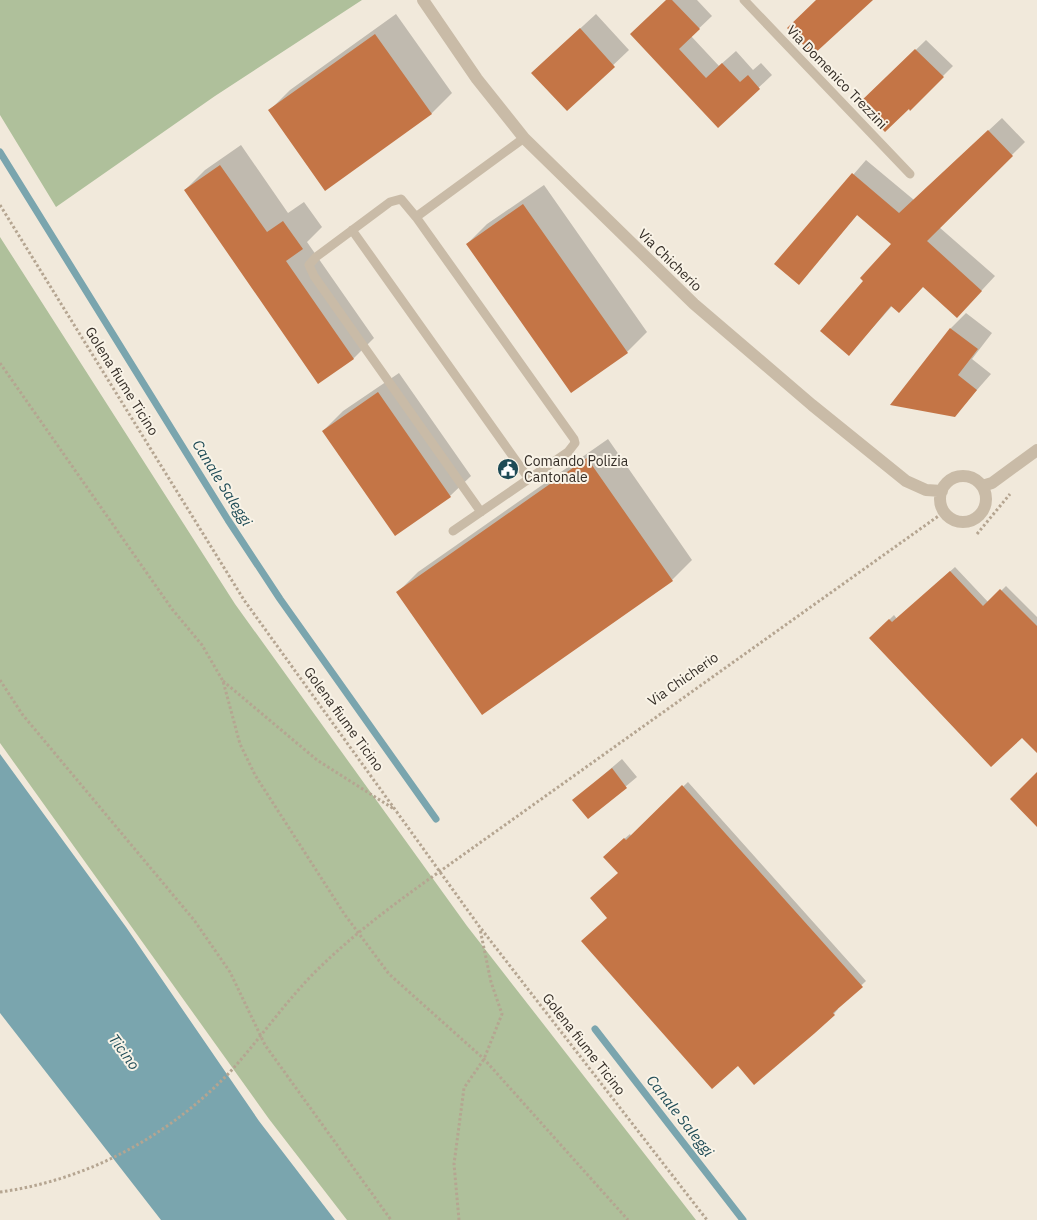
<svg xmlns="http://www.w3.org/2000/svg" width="1037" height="1220" font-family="'IBM Plex Sans',sans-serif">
	<rect width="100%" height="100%" fill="#f1e9db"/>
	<!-- green -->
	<path fill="#afc09b" d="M 0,0 L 362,0 L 215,96 L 56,207 L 0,115 Z
		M 0,237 L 235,604 L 467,926 L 696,1220 L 347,1220 L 269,1119 L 0,743 Z"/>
	<!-- water -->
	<path fill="#7aa5ae" d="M 0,754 L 126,927 L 259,1121 L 335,1220 L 161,1220 L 0,1013 Z"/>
	<!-- shadow -->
	<path fill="#0003" d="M 667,0 L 697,0 L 712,16 L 691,36 L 719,66 L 736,51 L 753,70 L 761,63 L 772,75 L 718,126 L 632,34 Z
		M 396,14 L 452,93 L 432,113 L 326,189 L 270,110 L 290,90 Z
		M 596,14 L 629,50 L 567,109 L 548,58 Z
		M 926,40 L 953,66 L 910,109 L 860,104 Z
		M 1002,118 L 1025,142 L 939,227 L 995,276 L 970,303 L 923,286 L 892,306 L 849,354 L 865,281 L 893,244 L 858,214 L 798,283 L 776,264 L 866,160 L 914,200 Z
		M 241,145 L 288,213 L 304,202 L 322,227 L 307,242 L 374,338 L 354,358 L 319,382 L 185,190 L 205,170 Z
		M 544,185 L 647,332 L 627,352 L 571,391 L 467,244 L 487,224 Z
		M 966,313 L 992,333 L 972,359 L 991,374 L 954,416 L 951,328 Z
		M 399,373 L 471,476 L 450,496 L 323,431 L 343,411 Z
		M 608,439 L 692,560 L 672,580 L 398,592 L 418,572 Z
		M 955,567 L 989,603 L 1006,586 L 1037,617 L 1037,752 L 1022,736 L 871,638 L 894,615 L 897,619 Z
		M 622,759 L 637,777 L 588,818 L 574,800 Z
		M 688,782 L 866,981 L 837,1008 L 838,1009 L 834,1014 L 609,917 L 619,873 L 609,852 L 630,834 L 631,836 Z"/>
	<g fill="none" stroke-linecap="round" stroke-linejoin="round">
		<!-- stream -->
		<path stroke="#7aa5ae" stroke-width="7" d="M 0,152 L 228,520 L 280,599 L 436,819
			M 595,1029 L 743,1220"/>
	</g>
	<!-- building -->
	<path fill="#c47546" d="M 666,0 L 672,0 L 700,29 L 679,49 L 706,78 L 722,63 L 740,82 L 748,75 L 760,89 L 718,128 L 630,34 Z
		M 816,0 L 873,0 L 813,55 L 787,28 Z
		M 580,28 L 615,67 L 567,111 L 531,73 Z
		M 375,34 L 432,114 L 325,191 L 268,110 Z
		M 915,49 L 944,77 L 910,111 L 909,109 L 885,132 L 858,104 Z
		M 988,130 L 1013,156 L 927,241 L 982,291 L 957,318 L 923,287 L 899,313 L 891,306 L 849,356 L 820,331 L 863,281 L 860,278 L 891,244 L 857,215 L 799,285 L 774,264 L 852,173 L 899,213 Z
		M 220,165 L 267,232 L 283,221 L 303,249 L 286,261 L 354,359 L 318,384 L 184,190 Z
		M 523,204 L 628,353 L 571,393 L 466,244 Z
		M 950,328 L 978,349 L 958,375 L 977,390 L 955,417 L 890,405 Z
		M 378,392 L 451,497 L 395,536 L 322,431 Z
		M 587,458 L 673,581 L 482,715 L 396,592 Z
		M 950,571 L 983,606 L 1000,589 L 1037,626 L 1037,753 L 1022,738 L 991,767 L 869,638 L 889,619 L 892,622 Z
		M 612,768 L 627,788 L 588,819 L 572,800 Z
		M 1037,772 L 1037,827 L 1010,799 Z
		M 682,785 L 863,987 L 833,1013 L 835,1015 L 815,1033 L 754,1085 L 738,1066 L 712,1089 L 581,941 L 607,918 L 590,898 L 618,873 L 603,857 L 624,838 L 626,840 Z"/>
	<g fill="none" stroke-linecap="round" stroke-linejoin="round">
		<!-- path -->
		<path stroke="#b5a591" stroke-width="3" stroke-dasharray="2.5 2.5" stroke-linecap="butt" d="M 0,205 L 244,600 L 479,926 L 707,1220
			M 0,363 L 172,609 L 202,645 L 223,681 L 240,744 L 255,775 L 345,915 L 389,974 L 484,1059 L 628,1220
			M 977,534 L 1010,494
			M 0,680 L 22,714 L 194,920 L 230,972 L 265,1045 L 391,1220
			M 223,681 L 317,760 L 394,809
			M 439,872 L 944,512
			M 459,1220 L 454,1164 L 464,1088 L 484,1059 L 502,1014 L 491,982 L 480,929"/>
		<!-- lane -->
		<path stroke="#c9bba7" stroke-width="9" d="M 744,0 L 910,174
			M 416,217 L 574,439 L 575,443 L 568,452 L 453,531
			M 352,230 L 529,479
			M 481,512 L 314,276 L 309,265 L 316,257 L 390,202 L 401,199 L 416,217 L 524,138"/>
		<!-- street -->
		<path stroke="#c9bba7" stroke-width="12" d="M 423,0 L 477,79 L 524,138 L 694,304 L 812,405 L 906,481 L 926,490 L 942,491
			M940 499a23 23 0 1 1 46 0a23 23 0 1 1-46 0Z
			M 982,486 L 992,483 L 1037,450"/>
		<!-- path-bridge -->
		<path stroke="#b5a591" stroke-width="3" stroke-dasharray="2.5 2.5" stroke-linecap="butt" d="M 0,1192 C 88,1180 169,1136 230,1072 C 259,1040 283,1005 313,974 C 352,935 394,904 439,872"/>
	</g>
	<!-- icons -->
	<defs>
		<g id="civic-disc" transform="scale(1.125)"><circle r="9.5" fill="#1e4b56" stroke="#f9f3e7"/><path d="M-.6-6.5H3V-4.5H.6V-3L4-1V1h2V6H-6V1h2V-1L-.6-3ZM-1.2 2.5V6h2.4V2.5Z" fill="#fff"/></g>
	</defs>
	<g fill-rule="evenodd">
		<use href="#civic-disc" x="508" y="469"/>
	</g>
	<g text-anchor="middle" stroke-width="4" stroke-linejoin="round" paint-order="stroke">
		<!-- street labels -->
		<g font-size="14" fill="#352e27" stroke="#f9f3e7">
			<text transform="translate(837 77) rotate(46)" y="5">Via Domenico Trezzini</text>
			<text transform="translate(670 260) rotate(44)" y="5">Via Chicherio</text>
			<text transform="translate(122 381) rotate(58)" y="5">Golena fiume Ticino</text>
			<text transform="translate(683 679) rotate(-35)" y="5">Via Chicherio</text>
			<text transform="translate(344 719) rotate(54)" y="5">Golena fiume Ticino</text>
			<text transform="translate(584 1044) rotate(52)" y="5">Golena fiume Ticino</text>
		</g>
		<!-- poi labels -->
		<g font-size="14" fill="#352e27" stroke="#f9f3e7" text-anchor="start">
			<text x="524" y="466">Comando Polizia<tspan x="524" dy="16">Cantonale</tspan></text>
		</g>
		<!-- water labels -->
		<g font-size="15" font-style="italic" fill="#1e4b56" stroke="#f9f3e7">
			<text transform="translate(222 483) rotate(58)" y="5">Canale Saleggi</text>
			<text transform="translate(124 1052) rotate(54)" y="5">Ticino</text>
			<text transform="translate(680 1116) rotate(52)" y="5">Canale Saleggi</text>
		</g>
	</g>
</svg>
